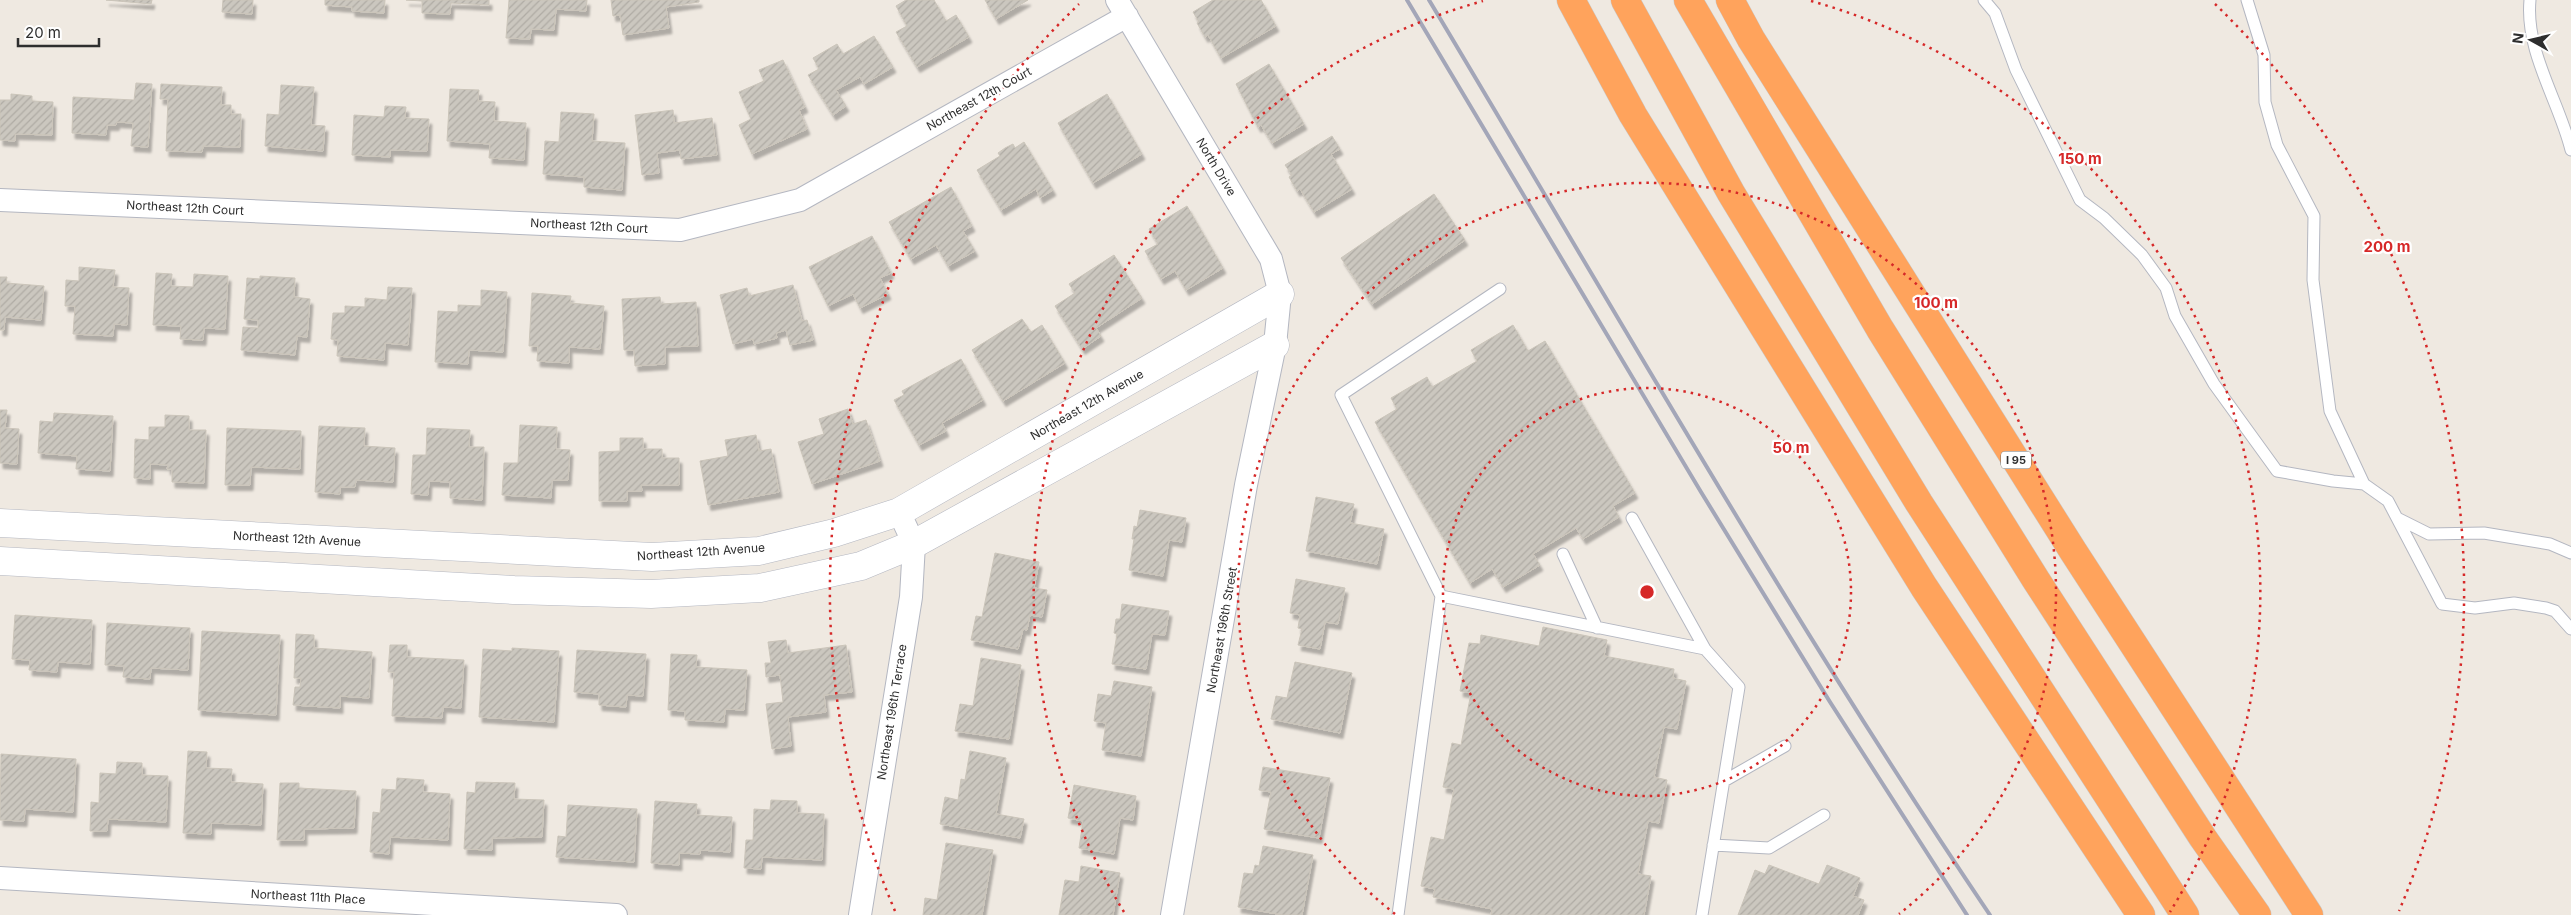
<svg xmlns="http://www.w3.org/2000/svg" width="2571" height="915" font-family="Inter,sans-serif">
	<defs>
		<pattern id="building-hatch" width="6" height="6" patternUnits="userSpaceOnUse" patternTransform="scale(1.25)"><rect width="6" height="6" fill="#cbc7bf"/><path d="M-1 1l2-2M0 6l6-6M5 7l2-2" fill="none" stroke="#afaba4"/></pattern>
		<filter id="shadow"><feDropShadow dx="3" dy="5.5" stdDeviation="1" flood-color="#0004"/></filter>
	</defs>
	<rect width="100%" height="100%" fill="#efe9e1"/>
	<!-- building -->
	<path fill="url(#building-hatch)" stroke="#cbc5ba" filter="url(#shadow)" d="M 106,0 L 152,0 L 151,4 Z
		M 223,0 L 253,0 L 252,14 L 222,12 Z
		M 325,0 L 385,0 L 384,13 L 352,11 L 352,7 L 325,5 Z
		M 406,0 L 489,0 L 489,5 L 451,3 L 450,14 L 422,13 L 422,1 Z
		M 509,0 L 587,0 L 586,11 L 556,9 L 554,30 L 531,29 L 530,39 L 506,38 Z
		M 611,0 L 699,0 L 699,2 L 666,7 L 669,28 L 623,35 L 620,15 L 613,16 Z
		M 906,0 L 934,0 L 946,21 L 956,15 L 969,37 L 917,67 L 896,32 L 907,26 L 896,6 Z
		M 985,0 L 1028,0 L 996,19 Z
		M 1213,0 L 1261,0 L 1276,26 L 1221,58 L 1208,35 L 1205,37 L 1197,23 L 1199,22 L 1193,12 Z
		M 874,36 L 893,67 L 864,84 L 860,77 L 836,90 L 846,106 L 833,115 L 808,75 L 819,69 L 813,58 L 837,44 L 843,54 Z
		M 783,60 L 805,107 L 799,110 L 807,129 L 752,154 L 739,125 L 751,119 L 739,92 L 764,81 L 759,70 Z
		M 1269,64 L 1304,124 L 1272,143 L 1261,125 L 1258,127 L 1236,84 Z
		M 136,83 L 152,84 L 148,147 L 131,146 L 133,123 L 117,122 L 116,125 L 107,125 L 106,135 L 72,133 L 73,97 L 134,100 Z
		M 161,84 L 222,87 L 221,105 L 231,105 L 231,114 L 241,114 L 240,147 L 203,146 L 202,152 L 166,151 L 168,99 L 160,99 Z
		M 281,85 L 314,87 L 311,125 L 325,126 L 323,151 L 265,146 L 267,114 L 279,115 Z
		M 450,89 L 479,90 L 478,101 L 495,102 L 494,121 L 526,123 L 524,160 L 489,158 L 490,144 L 447,141 Z
		M 11,94 L 32,96 L 32,101 L 53,102 L 52,135 L 15,134 L 15,141 L 0,140 L 0,100 L 11,100 Z
		M 1107,94 L 1142,154 L 1093,183 L 1058,123 Z
		M 385,106 L 406,107 L 405,118 L 429,119 L 427,151 L 390,150 L 390,157 L 352,155 L 354,115 L 384,117 Z
		M 673,110 L 674,123 L 712,118 L 717,155 L 681,159 L 680,150 L 657,153 L 659,173 L 642,175 L 635,115 Z
		M 561,112 L 594,114 L 592,141 L 625,143 L 622,190 L 584,187 L 584,177 L 543,174 L 545,141 L 559,142 Z
		M 1332,136 L 1340,149 L 1331,154 L 1352,189 L 1314,212 L 1300,189 L 1297,191 L 1289,177 L 1292,175 L 1285,165 Z
		M 1024,142 L 1053,190 L 1040,198 L 1036,189 L 1001,210 L 977,170 L 1000,156 L 998,153 L 1005,148 L 1013,144 L 1015,148 Z
		M 951,187 L 972,226 L 963,231 L 975,251 L 948,266 L 936,245 L 911,259 L 889,222 Z
		M 1434,194 L 1465,240 L 1372,304 L 1341,258 Z
		M 1187,206 L 1223,268 L 1186,290 L 1175,271 L 1161,279 L 1145,251 L 1158,244 L 1149,229 Z
		M 872,236 L 891,273 L 880,278 L 888,294 L 860,308 L 853,294 L 828,306 L 809,267 Z
		M 1114,255 L 1142,298 L 1096,328 L 1101,336 L 1082,349 L 1055,306 L 1075,293 L 1069,284 Z
		M 79,267 L 115,270 L 113,287 L 129,288 L 127,325 L 114,324 L 113,336 L 73,334 L 75,306 L 65,306 L 66,280 L 79,281 Z
		M 156,273 L 172,274 L 171,286 L 193,287 L 194,274 L 228,276 L 225,329 L 204,328 L 203,340 L 180,339 L 181,326 L 153,325 Z
		M 260,276 L 295,278 L 294,297 L 310,299 L 307,337 L 297,336 L 295,355 L 241,350 L 243,327 L 258,328 L 258,320 L 244,319 L 247,278 L 260,279 Z
		M 0,277 L 7,277 L 6,283 L 44,286 L 41,320 L 5,317 L 4,330 L 0,330 Z
		M 793,285 L 802,321 L 807,320 L 813,340 L 790,345 L 786,330 L 776,333 L 777,338 L 754,344 L 753,339 L 733,344 L 720,295 L 747,288 L 749,296 Z
		M 388,287 L 412,288 L 408,345 L 385,343 L 384,360 L 337,356 L 338,340 L 331,339 L 333,313 L 345,313 L 345,306 L 365,307 L 365,298 L 387,300 Z
		M 481,290 L 507,292 L 503,352 L 469,350 L 468,364 L 435,362 L 438,311 L 458,312 L 458,305 L 481,306 Z
		M 532,293 L 571,296 L 570,303 L 604,306 L 600,349 L 569,347 L 569,363 L 537,361 L 538,346 L 529,346 Z
		M 660,297 L 661,304 L 696,302 L 698,346 L 665,347 L 665,364 L 635,366 L 634,350 L 624,350 L 622,299 Z
		M 1022,319 L 1031,332 L 1042,325 L 1065,363 L 1003,401 L 972,350 Z
		M 1513,325 L 1528,351 L 1545,341 L 1635,493 L 1613,506 L 1619,517 L 1583,539 L 1576,528 L 1533,554 L 1540,565 L 1503,587 L 1492,569 L 1470,583 L 1375,422 L 1397,409 L 1391,398 L 1427,377 L 1432,387 L 1477,361 L 1471,350 Z
		M 961,359 L 983,400 L 942,423 L 946,431 L 919,445 L 894,400 L 904,395 L 902,391 Z
		M 848,409 L 853,424 L 866,420 L 880,461 L 812,484 L 798,442 L 824,434 L 819,419 Z
		M 0,410 L 7,410 L 5,428 L 19,429 L 17,464 L 0,463 Z
		M 54,413 L 113,416 L 110,471 L 76,469 L 77,456 L 38,453 L 40,421 L 53,422 Z
		M 165,415 L 189,416 L 189,430 L 206,430 L 204,483 L 172,482 L 172,469 L 167,469 L 168,465 L 150,464 L 150,479 L 134,478 L 135,439 L 149,440 L 149,427 L 165,427 Z
		M 520,425 L 557,427 L 556,449 L 570,450 L 568,480 L 552,480 L 551,498 L 502,495 L 504,463 L 518,463 Z
		M 319,426 L 365,428 L 364,446 L 395,448 L 393,482 L 356,480 L 355,487 L 340,487 L 340,494 L 315,492 Z
		M 227,428 L 301,431 L 300,469 L 251,467 L 250,485 L 225,485 Z
		M 427,428 L 470,430 L 469,447 L 484,447 L 482,500 L 450,498 L 450,482 L 429,481 L 428,495 L 411,494 L 413,455 L 426,455 Z
		M 756,435 L 759,451 L 771,449 L 779,492 L 708,505 L 700,461 L 728,456 L 725,440 Z
		M 620,438 L 643,438 L 643,449 L 662,449 L 662,458 L 679,458 L 679,485 L 641,485 L 642,491 L 627,491 L 627,501 L 599,501 L 599,452 L 620,451 Z
		M 1316,497 L 1354,504 L 1350,523 L 1384,529 L 1377,564 L 1306,551 Z
		M 1140,510 L 1186,518 L 1182,542 L 1169,540 L 1163,576 L 1129,570 L 1134,539 L 1132,539 L 1134,526 L 1137,527 Z
		M 995,553 L 1039,562 L 1034,588 L 1047,590 L 1042,617 L 1030,615 L 1027,630 L 1023,629 L 1018,649 L 971,640 L 976,616 L 982,617 Z
		M 1296,579 L 1345,588 L 1338,624 L 1325,622 L 1320,649 L 1298,645 L 1302,629 L 1298,628 L 1300,615 L 1290,613 Z
		M 1122,604 L 1169,611 L 1165,635 L 1152,634 L 1146,669 L 1112,664 L 1117,634 L 1114,633 L 1116,619 L 1120,619 Z
		M 15,615 L 92,620 L 90,664 L 58,662 L 57,672 L 29,670 L 30,660 L 12,659 Z
		M 107,623 L 190,628 L 188,670 L 151,668 L 150,679 L 123,677 L 124,666 L 105,665 Z
		M 1543,627 L 1607,640 L 1604,656 L 1674,669 L 1673,678 L 1686,681 L 1677,729 L 1664,727 L 1654,777 L 1667,780 L 1659,823 L 1648,821 L 1638,874 L 1651,876 L 1644,915 L 1491,915 L 1492,909 L 1433,897 L 1435,889 L 1421,886 L 1431,837 L 1444,840 L 1454,789 L 1443,787 L 1452,743 L 1461,745 L 1471,693 L 1460,691 L 1469,643 L 1480,644 L 1481,635 L 1539,646 Z
		M 202,631 L 280,635 L 276,715 L 198,710 Z
		M 296,634 L 314,635 L 314,648 L 372,652 L 369,698 L 340,696 L 340,708 L 293,705 L 295,687 L 300,687 L 301,678 L 294,678 Z
		M 786,640 L 788,653 L 846,645 L 852,692 L 824,695 L 826,712 L 788,717 L 791,746 L 772,749 L 766,704 L 783,702 L 780,675 L 766,677 L 765,663 L 771,663 L 768,642 Z
		M 390,645 L 407,645 L 407,657 L 464,660 L 461,708 L 443,707 L 442,718 L 392,716 L 394,672 L 388,672 Z
		M 512,648 L 559,651 L 554,722 L 479,717 L 483,649 L 512,651 Z
		M 577,650 L 646,654 L 643,696 L 627,695 L 626,707 L 599,705 L 599,694 L 574,692 Z
		M 671,654 L 697,655 L 696,667 L 747,670 L 744,710 L 725,709 L 724,722 L 685,720 L 685,711 L 668,710 Z
		M 981,658 L 1021,665 L 1009,739 L 955,731 L 960,704 L 973,706 Z
		M 1295,662 L 1352,673 L 1340,733 L 1271,719 L 1276,696 L 1287,698 Z
		M 1114,681 L 1152,687 L 1141,756 L 1102,750 L 1106,723 L 1094,721 L 1098,694 L 1111,696 Z
		M 188,751 L 207,752 L 206,768 L 232,769 L 231,782 L 263,784 L 261,825 L 211,823 L 211,834 L 183,833 Z
		M 970,751 L 1006,758 L 996,814 L 1024,819 L 1020,838 L 940,824 L 945,797 L 958,800 L 961,779 L 965,780 Z
		M 1,754 L 76,759 L 73,812 L 25,809 L 24,821 L 0,820 Z
		M 117,762 L 142,763 L 142,775 L 168,776 L 166,822 L 108,819 L 107,831 L 90,831 L 91,802 L 99,803 L 100,773 L 116,774 Z
		M 1263,767 L 1330,778 L 1319,838 L 1264,829 L 1271,792 L 1259,790 Z
		M 397,778 L 424,780 L 423,792 L 450,794 L 448,840 L 390,837 L 389,854 L 370,852 L 373,812 L 380,813 L 382,789 L 396,790 Z
		M 476,782 L 515,783 L 514,799 L 544,800 L 542,837 L 492,838 L 492,850 L 464,849 L 467,792 L 475,793 Z
		M 280,783 L 299,783 L 299,788 L 356,791 L 354,828 L 304,829 L 304,840 L 277,840 Z
		M 1074,785 L 1136,796 L 1133,820 L 1120,818 L 1114,854 L 1079,848 L 1083,821 L 1068,818 Z
		M 771,800 L 797,801 L 797,813 L 824,814 L 822,860 L 762,857 L 761,869 L 744,868 L 746,840 L 753,840 L 754,809 L 770,810 Z
		M 655,801 L 697,804 L 696,815 L 732,817 L 730,852 L 700,850 L 700,854 L 679,853 L 679,865 L 651,863 Z
		M 568,805 L 637,809 L 634,862 L 556,857 L 558,836 L 566,837 Z
		M 946,843 L 993,850 L 982,915 L 923,915 L 925,898 L 937,900 Z
		M 1263,846 L 1313,855 L 1302,915 L 1283,915 L 1238,907 L 1244,873 L 1253,874 L 1255,865 L 1259,866 Z
		M 1769,865 L 1819,884 L 1827,865 L 1860,878 L 1853,896 L 1864,900 L 1858,915 L 1738,915 L 1755,870 L 1765,874 Z
		M 1081,866 L 1120,873 L 1113,915 L 1059,915 L 1065,880 L 1079,882 Z"/>
	<g fill="none" stroke-linecap="round" stroke-linejoin="round">
		<!-- lane casing -->
		<g stroke="#b4b7c1" stroke-width="13">
			<path id="lane" d="M 1984,0 L 1995,13 L 2016,70 L 2080,200 L 2104,218 L 2142,255 L 2166,288 L 2175,316 L 2214,384 L 2277,471 L 2333,481 L 2364,484 L 2388,501 L 2442,604 L 2475,608 L 2514,603 L 2546,608 L 2555,611 L 2571,629
				M 2247,0 L 2264,55 L 2265,102 L 2277,145 L 2314,216 L 2313,280 L 2330,411 L 2364,484
				M 2530,0 C 2525,52 2559,101 2571,150
				M 1632,518 L 1705,649
				M 2397,518 L 2429,534 L 2484,533 L 2550,544 L 2571,553
				M 1563,554 L 1597,628
				M 1441,596 L 1341,395 L 1500,289
				M 1724,781 L 1785,746
				M 1713,845 L 1769,848 L 1824,815
				M 1398,915 L 1441,596 L 1705,649 L 1739,687 L 1702,915"/>
		</g>
		<!-- street casing -->
		<g stroke="#b4b7c1" stroke-width="24">
			<path id="street" d="M 1117,0 L 1271,259 L 1280,294 L 1275,345 L 1246,485 L 1172,915
				M 0,200 L 680,230 L 800,200 L 1127,16
				M 0,878 L 616,915
				M 860,915 L 911,597 L 914,544 L 899,512"/>
		</g>
		<!-- secondary casing -->
		<g stroke="#b4b7c1" stroke-width="29">
			<path id="secondary" d="M 0,523 L 652,557 L 759,551 L 834,533 L 899,512 L 1280,294
				M 0,561 L 514,590 L 651,594 L 760,588 L 861,566 L 914,544 L 1275,345"/>
		</g>
		<!-- highway casing -->
		<g stroke="#c9c9c9" stroke-width="29">
			<path id="highway" d="M 1571,0 L 1633,115 L 1924,587 L 2141,915
				M 1625,0 L 1731,193 L 1919,503 L 2185,915
				M 1688,0 L 1880,329 L 2036,580 L 2203,838 L 2257,915
				M 1730,0 L 1751,39 L 2073,551 L 2309,915"/>
		</g>
		<!-- lane -->
		<use href="#lane" stroke="#fff" stroke-width="11"/>
		<!-- street -->
		<use href="#street" stroke="#fff" stroke-width="22"/>
		<!-- secondary -->
		<use href="#secondary" stroke="#fff" stroke-width="28"/>
		<!-- highway -->
		<use href="#highway" stroke="#ffa35c" stroke-width="28"/>
		<!-- rail -->
		<path stroke="#a3a6b8" stroke-width="4" d="M 1407,0 L 1701,492 L 1830,702 L 1967,915
			M 1429,0 C 1613,307 1790,619 1990,915"/>
	</g>
	<!-- distance rings -->
	<g fill="none" stroke="#d62828" stroke-width="2.5" stroke-dasharray="2.5 5">
		<circle cx="1647" cy="592" r="204"/>
		<path d="M1395 914A409 409 0 1 1 1899 914"/>
		<path d="M1124 912A613 613 0 0 1 1483 1M1811 1A613 613 0 0 1 2170 912"/>
		<path d="M895 911A817 817 0 0 1 1079 4M2215 4A817 817 0 0 1 2399 911"/>
	</g>
	<g text-anchor="middle" stroke-width="4.5" stroke-linejoin="round" paint-order="stroke">
		<!-- shield labels -->
		<rect fill="#fff" stroke="#6d6d6d" stroke-width="1" x="2001" y="451.5" width="30" height="17" rx="4"/>
		<g font-size="11" font-weight="bold" fill="#2e2e2e">
			<text x="2016" y="464">I 95</text>
		</g>
		<!-- street labels -->
		<g font-size="12" fill="#2e2e2e" stroke="#fff">
			<text transform="translate(979 99) rotate(-29)" y="4">Northeast 12th Court</text>
			<text transform="translate(1216 167) rotate(59)" y="4">North Drive</text>
			<text transform="translate(185 208) rotate(3)" y="4">Northeast 12th Court</text>
			<text transform="translate(589 226) rotate(3)" y="4">Northeast 12th Court</text>
			<text transform="translate(1087 405) rotate(-30)" y="4">Northeast 12th Avenue</text>
			<text transform="translate(297 539) rotate(3)" y="4">Northeast 12th Avenue</text>
			<text transform="translate(701 552) rotate(-4)" y="4">Northeast 12th Avenue</text>
			<text transform="translate(1222 630) rotate(-80)" y="4">Northeast 196th Street</text>
			<text transform="translate(892 712) rotate(-81)" y="4">Northeast 196th Terrace</text>
			<text transform="translate(308 897) rotate(3)" y="4">Northeast 11th Place</text>
		</g>
	</g>
	<circle cx="1647" cy="592" r="8" fill="#d62828" stroke="#fff" stroke-width="2.5"/>
	<g font-size="15" text-anchor="middle" font-weight="bold" fill="#d62828" stroke="#fff" stroke-width="4.5" stroke-linejoin="round" paint-order="stroke">
		<text x="2080" y="164">150 m</text>
		<text x="2387" y="252">200 m</text>
		<text x="1936" y="308">100 m</text>
		<text x="1791" y="453">50 m</text>
	</g>
	<!-- north arrow -->
	<g transform="translate(2531 40) rotate(278)" stroke="#ffffff" stroke-width="4" paint-order="stroke">
	<path d="M0-4L9 19L0 12L-9 19Z" fill="#2e2e2e"/>
	<text y="-8" font-size="14" font-weight="bold" text-anchor="middle" fill="#2e2e2e">N</text>
	</g>
	<!-- scale -->
	<path d="M18 38v8h81v-8" fill="none" stroke="#2e2e2e" stroke-width="2.5"/>
	<text x="25" y="38" font-size="15" fill="#2e2e2e" stroke="#ffffff" stroke-width="4" paint-order="stroke">20 m</text>
</svg>
